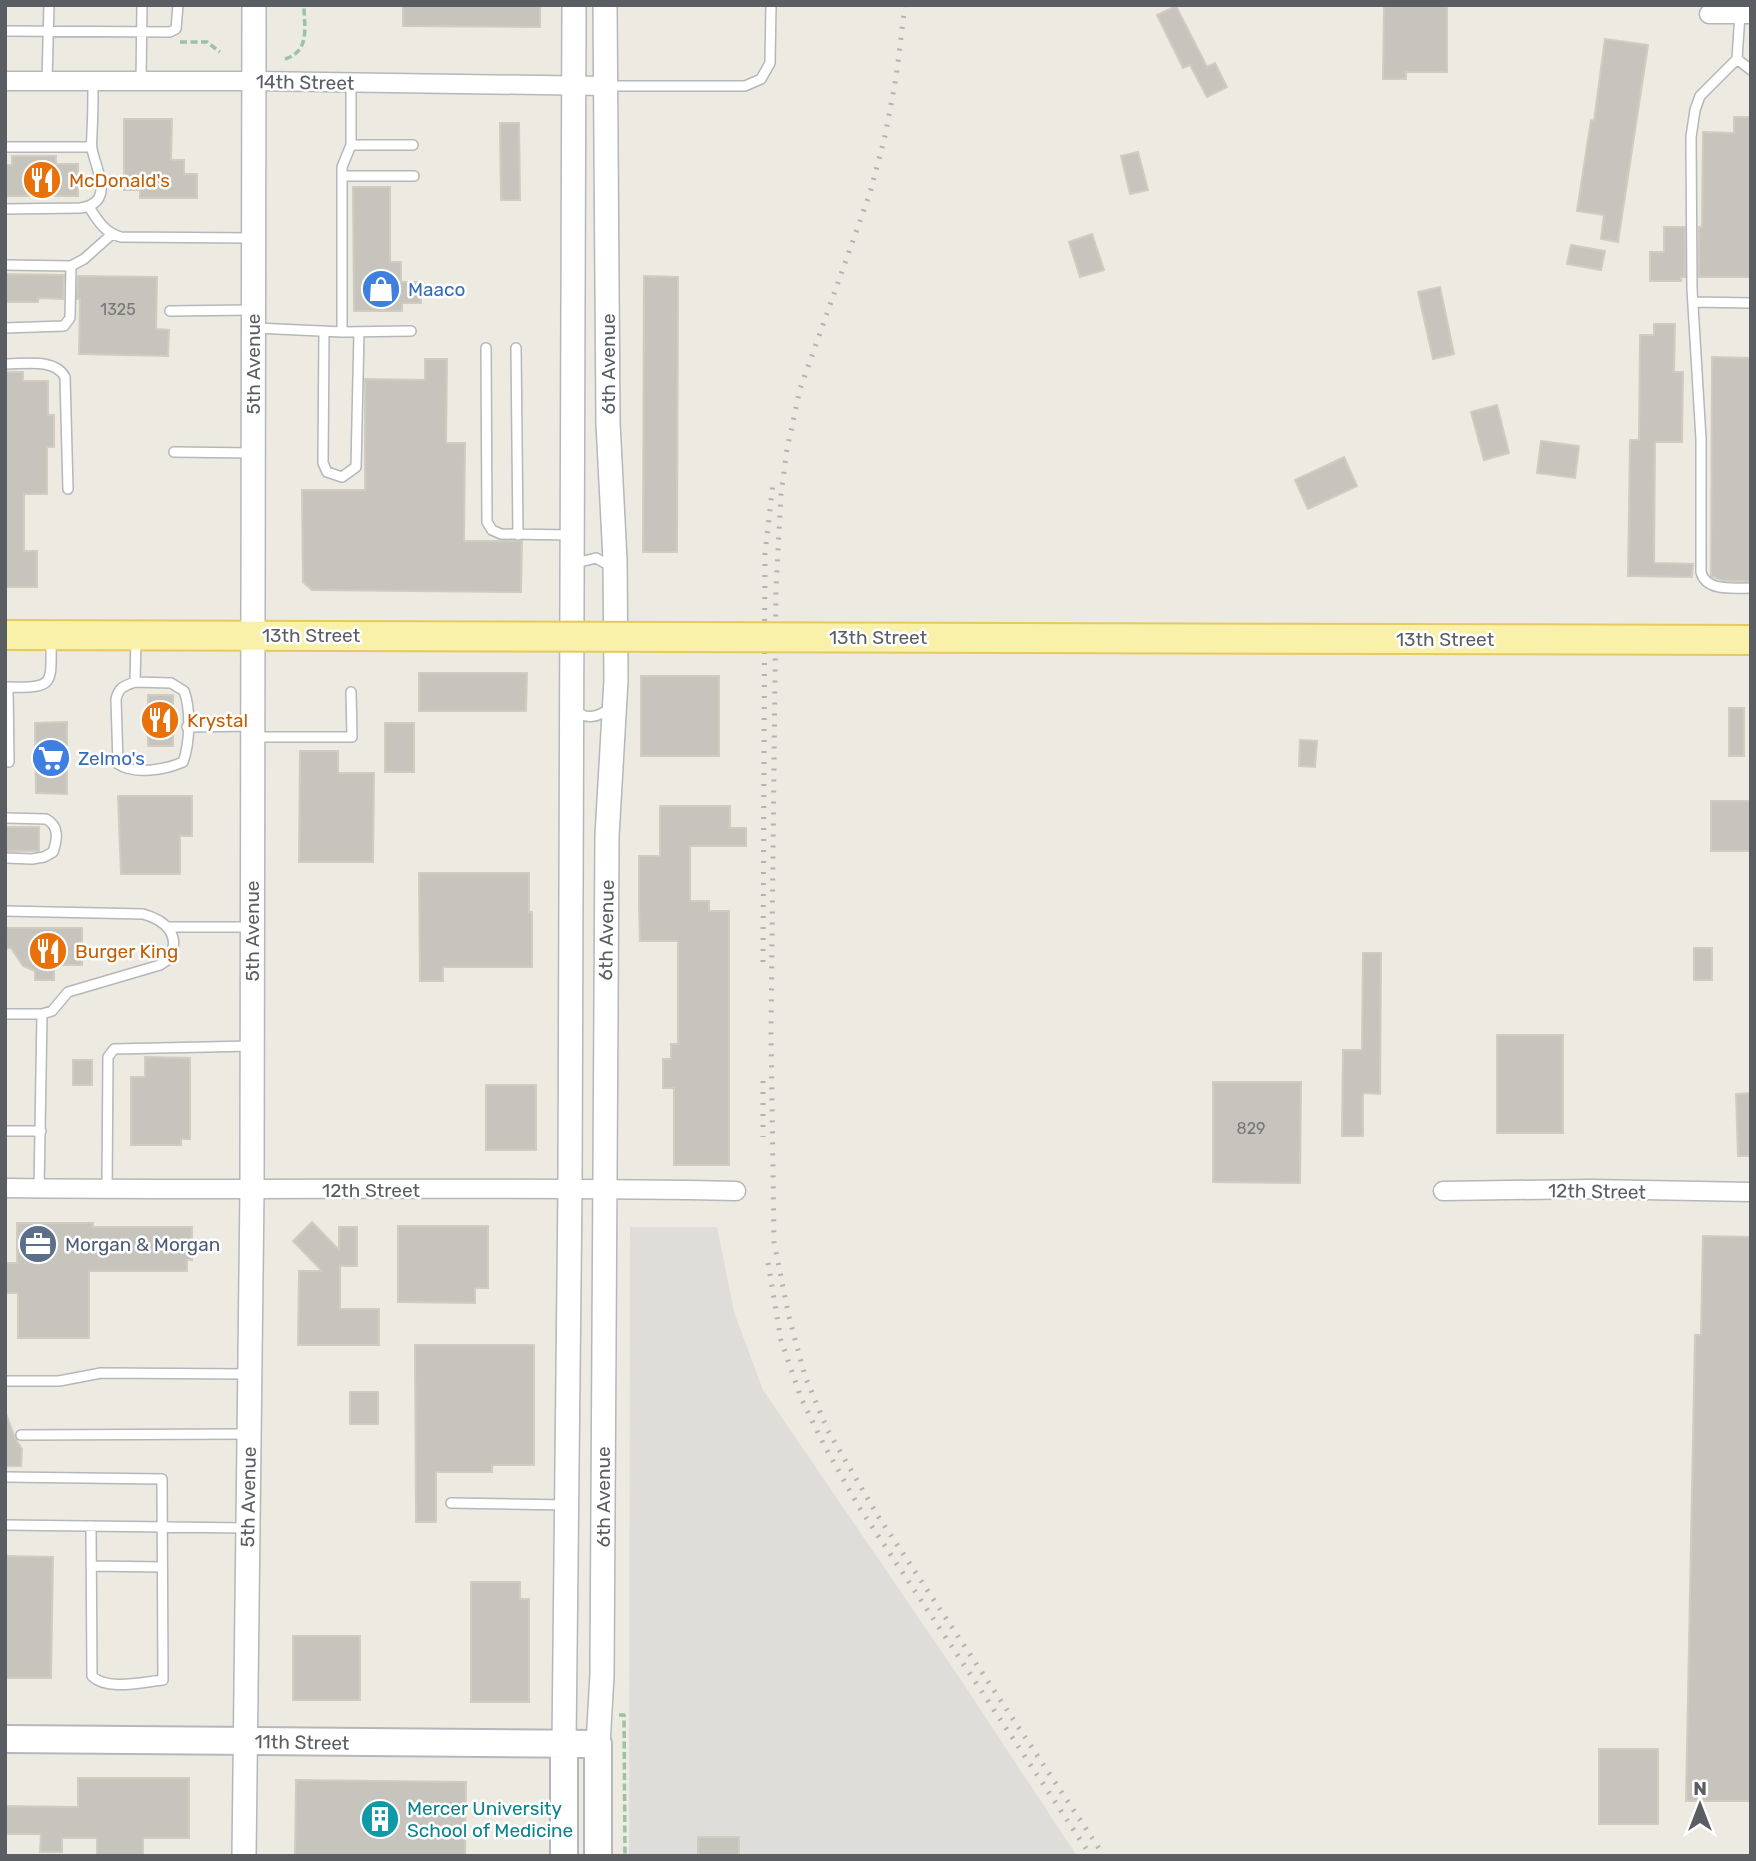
<svg xmlns="http://www.w3.org/2000/svg" width="1756" height="1861" font-family="Rubik,sans-serif">
	<rect width="100%" height="100%" fill="#eceae1"/>
	<!-- industrial -->
	<path fill="#dfddd9" d="M 630,1227 L 717,1227 L 734,1312 L 763,1390 L 963,1683 L 1077,1856 L 629,1856 Z"/>
	<!-- building -->
	<path fill="#c7c4be" stroke="#d0ccc0" stroke-width="2" d="M 403,5 L 540,5 L 540,27 L 403,26 Z
		M 1384,5 L 1447,5 L 1447,72 L 1406,72 L 1406,79 L 1383,79 Z
		M 1176,6 L 1207,67 L 1215,63 L 1227,87 L 1207,97 L 1190,65 L 1183,68 L 1157,15 Z
		M 1605,39 L 1648,45 L 1618,242 L 1601,239 L 1604,215 L 1577,211 L 1591,120 L 1594,121 Z
		M 1734,117 L 1751,117 L 1751,277 L 1699,277 L 1699,227 L 1702,227 L 1703,132 L 1734,133 Z
		M 124,119 L 172,119 L 171,160 L 184,160 L 184,174 L 197,174 L 197,198 L 140,198 L 140,190 L 124,190 Z
		M 500,123 L 519,123 L 520,200 L 501,200 Z
		M 1138,152 L 1148,190 L 1130,194 L 1121,156 Z
		M 12,156 L 56,156 L 56,164 L 78,164 L 78,196 L 5,196 L 5,165 L 12,165 Z
		M 353,187 L 390,187 L 390,262 L 401,262 L 401,282 L 421,282 L 421,303 L 402,303 L 402,311 L 354,311 Z
		M 1664,227 L 1685,227 L 1685,277 L 1681,277 L 1681,281 L 1650,281 L 1650,252 L 1664,252 Z
		M 1092,234 L 1104,270 L 1080,277 L 1069,242 Z
		M 1571,245 L 1605,251 L 1601,270 L 1567,264 Z
		M 5,274 L 64,275 L 63,299 L 38,298 L 38,302 L 5,302 Z
		M 78,276 L 157,277 L 156,329 L 169,330 L 168,356 L 79,354 L 80,299 L 77,299 Z
		M 644,276 L 678,277 L 677,552 L 643,552 Z
		M 1440,287 L 1454,354 L 1433,359 L 1418,292 Z
		M 1654,324 L 1675,324 L 1674,372 L 1683,372 L 1682,442 L 1655,442 L 1654,563 L 1693,564 L 1692,577 L 1628,576 L 1630,440 L 1639,440 L 1640,335 L 1654,335 Z
		M 1712,357 L 1751,358 L 1751,581 L 1723,581 L 1711,576 Z
		M 425,359 L 447,359 L 446,443 L 465,443 L 464,541 L 522,541 L 521,592 L 312,590 L 303,582 L 302,490 L 365,490 L 365,379 L 425,380 Z
		M 5,372 L 23,372 L 23,381 L 48,381 L 48,415 L 54,415 L 54,447 L 47,447 L 47,494 L 24,494 L 24,551 L 37,551 L 37,587 L 5,587 Z
		M 1497,405 L 1509,453 L 1484,460 L 1471,412 Z
		M 1541,441 L 1579,446 L 1575,478 L 1537,473 Z
		M 1344,457 L 1357,486 L 1308,509 L 1295,480 Z
		M 419,673 L 527,673 L 526,711 L 419,711 Z
		M 641,676 L 719,676 L 719,756 L 641,756 Z
		M 148,695 L 173,695 L 173,746 L 148,746 Z
		M 1729,708 L 1744,708 L 1744,756 L 1729,756 Z
		M 67,722 L 67,794 L 36,793 L 35,723 Z
		M 385,723 L 414,723 L 414,772 L 385,772 Z
		M 1300,740 L 1317,741 L 1315,767 L 1299,766 Z
		M 300,751 L 338,751 L 338,773 L 374,773 L 373,862 L 299,862 Z
		M 118,796 L 192,796 L 192,836 L 180,836 L 180,874 L 121,874 Z
		M 1711,801 L 1751,801 L 1751,851 L 1711,851 Z
		M 660,806 L 730,806 L 730,828 L 746,828 L 746,846 L 690,846 L 690,901 L 709,901 L 709,911 L 729,911 L 729,1165 L 674,1165 L 674,1088 L 663,1088 L 663,1059 L 671,1059 L 671,1044 L 678,1044 L 678,941 L 640,941 L 639,905 L 639,856 L 660,856 Z
		M 5,827 L 39,827 L 39,851 L 5,851 Z
		M 419,873 L 529,873 L 529,912 L 532,912 L 532,967 L 443,967 L 443,981 L 420,981 Z
		M 5,928 L 82,928 L 82,965 L 54,965 L 54,980 L 35,980 L 35,971 L 23,966 L 11,948 L 5,948 Z
		M 1694,948 L 1712,948 L 1712,980 L 1694,980 Z
		M 1363,953 L 1381,953 L 1380,1094 L 1363,1093 L 1363,1136 L 1342,1136 L 1343,1050 L 1362,1050 Z
		M 1497,1035 L 1563,1035 L 1563,1133 L 1497,1133 Z
		M 145,1057 L 190,1058 L 190,1139 L 181,1139 L 181,1145 L 131,1145 L 131,1077 L 145,1077 Z
		M 73,1060 L 92,1060 L 92,1085 L 73,1085 Z
		M 1213,1082 L 1301,1082 L 1300,1183 L 1213,1182 Z
		M 486,1085 L 536,1085 L 536,1150 L 486,1150 Z
		M 1751,1093 L 1751,1156 L 1738,1156 L 1736,1094 Z
		M 312,1222 L 339,1250 L 339,1227 L 357,1227 L 357,1266 L 340,1266 L 340,1309 L 379,1309 L 379,1345 L 298,1345 L 299,1271 L 322,1271 L 293,1241 Z
		M 17,1223 L 93,1223 L 93,1227 L 192,1227 L 192,1260 L 187,1260 L 187,1271 L 89,1271 L 89,1338 L 18,1338 L 18,1293 L 5,1293 L 5,1263 L 17,1263 Z
		M 398,1226 L 488,1226 L 488,1288 L 475,1288 L 475,1303 L 398,1302 Z
		M 1703,1236 L 1751,1237 L 1751,1801 L 1686,1801 L 1695,1335 L 1701,1335 Z
		M 415,1345 L 534,1345 L 534,1465 L 492,1465 L 492,1472 L 436,1472 L 436,1522 L 416,1522 Z
		M 350,1392 L 378,1392 L 378,1424 L 350,1424 Z
		M 5,1411 L 15,1438 L 22,1449 L 21,1466 L 5,1466 Z
		M 5,1556 L 53,1557 L 51,1678 L 5,1678 Z
		M 471,1582 L 520,1582 L 520,1599 L 529,1599 L 529,1702 L 471,1702 Z
		M 293,1636 L 360,1636 L 360,1700 L 293,1700 Z
		M 1599,1749 L 1658,1749 L 1658,1824 L 1599,1824 Z
		M 78,1778 L 189,1778 L 189,1838 L 143,1838 L 143,1856 L 97,1856 L 97,1838 L 62,1838 L 62,1852 L 40,1852 L 41,1834 L 5,1834 L 5,1806 L 78,1807 Z
		M 296,1780 L 466,1782 L 465,1856 L 295,1856 Z
		M 698,1837 L 739,1837 L 739,1856 L 698,1856 Z"/>
	<g fill="none" stroke-linecap="round" stroke-linejoin="round">
		<!-- service casing -->
		<g stroke="#b4b7bb" stroke-width="12">
			<path id="service" d="M 1740,14 L 1737,59 L 1700,96 L 1695,110 L 1691,137 L 1692,289 L 1701,439 L 1701,572 C 1706,592 1734,588 1751,588
				M 5,31 L 170,32 L 176,29 L 178,5
				M 1737,59 L 1751,70
				M 47,81 L 49,5
				M 141,81 L 142,5
				M 607,86 L 745,86 L 761,79 L 770,63 L 771,5
				M 351,145 L 413,145
				M 5,147 L 91,147
				M 342,176 L 414,176
				M 89,207 C 98,221 105,233 121,237 L 253,238
				M 5,209 L 80,208 C 116,203 96,170 92,149 C 91,144 92,137 92,132 C 93,115 93,98 93,81
				M 5,265 L 71,266 L 84,259 L 111,235
				M 1693,302 L 1751,303
				M 170,311 L 251,310
				M 5,328 L 64,326 L 70,318 L 71,266
				M 256,328 L 342,332 L 342,167 L 351,145 L 351,82
				M 324,331 L 323,463 L 327,472 L 342,477 L 356,467 L 359,332
				M 342,332 L 411,331
				M 486,348 L 487,522 L 492,530 L 501,534 L 570,535
				M 516,348 L 518,535
				M 5,364 C 24,364 55,358 65,377 L 68,489
				M 174,452 L 251,453
				M 576,567 L 580,562 L 596,558 L 612,567
				M 135,682 L 171,683 L 184,691 C 191,709 190,743 183,762 C 165,770 135,775 118,764 L 116,699 C 119,687 124,686 135,682 Z
				M 135,682 L 136,640
				M 5,687 C 56,688 51,686 51,638
				M 8,687 L 9,762
				M 574,707 C 583,722 599,717 610,708
				M 187,727 L 252,726
				M 255,737 L 352,737 L 351,692
				M 5,818 L 46,819 C 60,826 57,840 53,852 L 44,857 L 32,859 L 5,858
				M 5,911 L 143,914 C 165,920 182,935 169,959 L 160,965 L 68,992 L 52,1011 L 42,1014 L 5,1014
				M 169,927 L 251,927
				M 5,1131 L 41,1131
				M 39,1189 L 42,1014
				M 107,1189 L 108,1057 L 114,1049 L 252,1046
				M 5,1381 L 59,1381 L 101,1373 L 248,1374
				M 21,1435 L 247,1434
				M 5,1477 L 162,1479 L 163,1680 C 142,1682 107,1691 92,1676 L 91,1526
				M 451,1503 L 566,1505
				M 5,1525 L 247,1528
				M 91,1566 L 162,1567"/>
		</g>
		<!-- minor casing -->
		<g stroke="#b4b7bb" stroke-width="21">
			<path id="minor" d="M 1709,14 L 1751,14
				M 5,81 L 252,81 L 606,86
				M 5,1188 C 249,1191 493,1186 736,1191
				M 1443,1191 L 1590,1189 L 1751,1192"/>
		</g>
		<!-- tertiary casing -->
		<g stroke="#b4b7bb" stroke-width="26">
			<path id="tertiary" d="M 564,1744 L 570,1188 L 574,5
				M 598,1744 L 602,1675 L 607,836 L 616,680 L 615,560 L 608,423 L 605,5
				M 244,1856 L 252,1191 L 254,5"/>
		</g>
		<!-- secondary casing -->
		<g stroke="#b5b7bd" stroke-width="30">
			<path id="secondary" d="M 5,1739 L 598,1744 L 598,1856
				M 564,1856 L 564,1744"/>
		</g>
		<!-- primary casing -->
		<g stroke="#e6c95f" stroke-width="32">
			<path id="primary" d="M 5,635 L 326,636"/>
		</g>
		<!-- path -->
		<path stroke="#99c2a7" stroke-width="3.5" stroke-dasharray="7 3.5" stroke-linecap="butt" d="M 180,42 L 207,42 L 220,52
			M 285,59 C 311,51 304,26 304,5
			M 619,1715 L 624,1715 L 625,1856"/>
		<!-- service -->
		<use href="#service" stroke="#fff" stroke-width="9"/>
		<!-- minor -->
		<use href="#minor" stroke="#fff" stroke-width="18"/>
		<!-- tertiary -->
		<use href="#tertiary" stroke="#fff" stroke-width="23"/>
		<!-- secondary -->
		<use href="#secondary" stroke="#fff" stroke-width="26"/>
		<!-- primary -->
		<use href="#primary" stroke="#f9f1a9" stroke-width="28"/>
		<!-- rail -->
		<path stroke="#b2b3b3" stroke-width="5" stroke-dasharray="2 9" stroke-linecap="butt" d="M 905,5 L 896,78 L 885,136 L 870,193 L 800,389 L 787,449 L 781,494 L 776,589 L 771,1031 L 774,1242 L 789,1317 L 805,1376 L 828,1431 L 878,1516 L 1104,1856
			M 763,962 L 765,554 L 773,483
			M 763,1081 L 763,1137
			M 768,1263 L 781,1340 L 801,1398 L 824,1445 L 859,1507 L 1091,1856"/>
		<!-- primary-bridge casing -->
		<g stroke="#e6c95f" stroke-width="32" stroke-linecap="butt">
			<path id="primary-bridge" d="M 326,636 L 1751,640"/>
		</g>
		<!-- primary-bridge -->
		<use href="#primary-bridge" stroke="#f9f1a9" stroke-width="28"/>
	</g>
	<!-- icons -->
	<defs>
		<g id="restaurant-disc" transform="scale(2.0125)"><circle r="9.5" fill="#e8710a" stroke="#fff"/><path d="M-5-6h1v4h1v-4h1v4h1v-4h1v5L-1.5 .5V6h-2V.5L-5-1ZM5-6V6H3V1.5H1.5Q1.5-4 5-6Z" fill="#fff"/></g>
		<g id="shop-disc" transform="scale(2.0125)"><circle r="9.5" fill="#3f7fe0" stroke="#fff"/><path d="M-5-2.5h2.3a2.7 3.5 0 0 1 5.4 0H5L5.5 6h-11ZM-1.5-2.5h3a1.5 2.3 0 0 0-3 0Z" fill="#fff"/></g>
		<g id="supermarket-disc" transform="scale(2.0125)"><circle r="9.5" fill="#3f7fe0" stroke="#fff"/><path d="M-6-5.5h2.5l.6 2H6L4.5 2H-2.5L-4.4-4H-6ZM-1.5 3.2a1.3 1.3 0 1 0 .1 0ZM3 3.2a1.3 1.3 0 1 0 .1 0Z" fill="#fff"/></g>
		<g id="office-disc" transform="scale(2.0125)"><circle r="9.5" fill="#5c6f8a" stroke="#fff"/><path d="M-6-3h4V-5.5h4V-3h4V5H-6ZM-1-4.5V-3h2v-1.5ZM-6 0V1H6V0Z" fill="#fff"/></g>
		<g id="building-disc" transform="scale(2.0125)"><circle r="9.5" fill="#0f9aa8" stroke="#fff"/><path d="M-4-6H4V6H1V3H-1V6H-4ZM-2.5-4.3h1.7v1.8h-1.7ZM.8-4.3h1.7v1.8H.8ZM-2.5-1h1.7V.8h-1.7ZM.8-1h1.7V.8H.8Z" fill="#fff"/></g>
	</defs>
	<g fill-rule="evenodd">
		<use href="#restaurant-disc" x="42" y="180"/>
		<use href="#shop-disc" x="381" y="289"/>
		<use href="#restaurant-disc" x="160" y="720"/>
		<use href="#supermarket-disc" x="51" y="758"/>
		<use href="#restaurant-disc" x="48" y="951"/>
		<use href="#office-disc" x="38" y="1244"/>
		<use href="#building-disc" x="380" y="1819"/>
	</g>
	<g text-anchor="middle" stroke-width="5" stroke-linejoin="round" paint-order="stroke">
		<!-- number labels -->
		<g font-size="16" fill="#757778">
			<text x="118" y="315">1325</text>
			<text x="1251" y="1134">829</text>
		</g>
		<!-- street labels -->
		<g font-size="19" fill="#5a5d61" stroke="#fff">
			<text transform="translate(305 82) rotate(1)" y="7">14th Street</text>
			<text transform="translate(253 364) rotate(-90)" y="7">5th Avenue</text>
			<text transform="translate(608 364) rotate(-90)" y="7">6th Avenue</text>
			<text x="311" y="642">13th Street</text>
			<text x="878" y="644">13th Street</text>
			<text x="1445" y="646">13th Street</text>
			<text transform="translate(606 930) rotate(-89)" y="7">6th Avenue</text>
			<text transform="translate(252 931) rotate(-90)" y="7">5th Avenue</text>
			<text x="371" y="1197">12th Street</text>
			<text transform="translate(1597 1191) rotate(1)" y="7">12th Street</text>
			<text transform="translate(248 1497) rotate(-89)" y="7">5th Avenue</text>
			<text transform="translate(603 1497) rotate(-90)" y="7">6th Avenue</text>
			<text transform="translate(302 1742) rotate(1)" y="7">11th Street</text>
		</g>
		<!-- food labels -->
		<g font-size="19" fill="#c56008" stroke="#fff" text-anchor="start">
			<text x="69" y="187">McDonald's</text>
			<text x="187" y="727">Krystal</text>
			<text x="75" y="958">Burger King</text>
		</g>
		<!-- shop labels -->
		<g font-size="19" fill="#366cbe" stroke="#fff" text-anchor="start">
			<text x="408" y="296">Maaco</text>
			<text x="78" y="765">Zelmo's</text>
		</g>
		<!-- service labels -->
		<g font-size="19" fill="#4e5e75" stroke="#fff" text-anchor="start">
			<text x="65" y="1251">Morgan &amp; Morgan</text>
		</g>
		<!-- culture labels -->
		<g font-size="19" fill="#0d838f" stroke="#fff" text-anchor="start">
			<text x="407" y="1815">Mercer University<tspan x="407" dy="22">School of Medicine</tspan></text>
		</g>
	</g>
	<!-- border -->
	<rect width="1756" height="1861" fill="none" stroke="#5a5d61" stroke-width="14"/>
	<!-- north arrow -->
	<g transform="translate(1700 1805)" stroke="#ffffff" stroke-width="5" paint-order="stroke">
	<path d="M0-5L12 26L0 18L-12 26Z" fill="#5a5d61"/>
	<text y="-10" font-size="19" font-weight="bold" text-anchor="middle" fill="#5a5d61">N</text>
	</g>
</svg>
